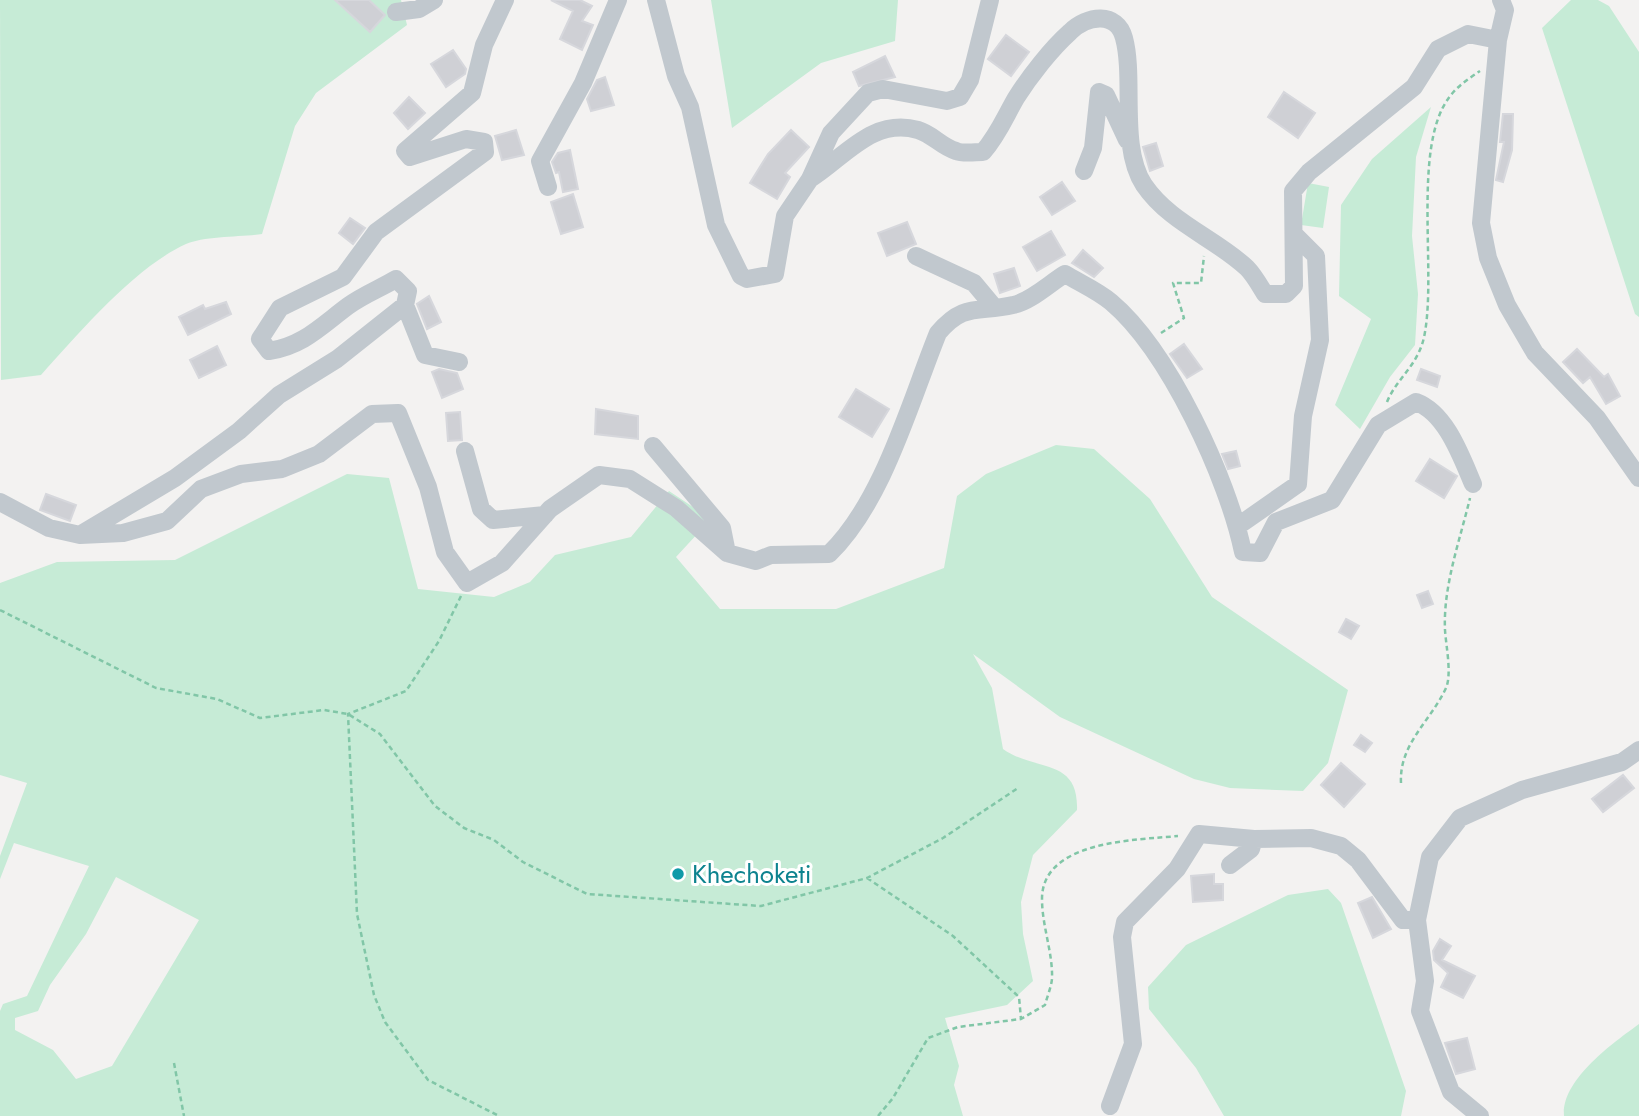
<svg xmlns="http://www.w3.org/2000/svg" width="1639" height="1116" font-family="Jost,sans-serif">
	<rect width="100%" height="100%" fill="#f3f2f1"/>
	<!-- green -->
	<path fill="#c6ebd6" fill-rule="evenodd" d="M 0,0 L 401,0 L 407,25 L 316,93 L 295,126 L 262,234 C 241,237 204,236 186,244 C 135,267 79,333 41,375 L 1,380 Z
		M 711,0 L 898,0 L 895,41 L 821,63 L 732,128 Z
		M 1571,0 L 1598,0 L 1609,6 L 1639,52 L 1639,317 L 1635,314 L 1542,28 Z
		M 1431,107 L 1416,157 L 1412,236 L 1418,294 L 1415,345 L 1390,377 L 1360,429 L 1335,405 L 1371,319 L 1339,296 L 1341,205 L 1372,159 Z
		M 1308,183 L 1329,187 L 1323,228 L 1301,225 Z
		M 1056,445 L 1094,449 L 1150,499 L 1212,597 L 1348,690 L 1328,763 L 1303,791 L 1230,788 L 1194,779 L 1060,717 L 973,654 L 992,688 L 1003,749 C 1035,772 1079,757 1077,810 L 1033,855 L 1021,902 L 1023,934 L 1033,981 L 1007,1005 L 945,1018 L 959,1066 L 954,1085 L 963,1116 L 0,1116 L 0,1011 L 3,1004 L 27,996 L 89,866 L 14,843 L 0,879 L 0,856 L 27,783 L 0,775 L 0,583 L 57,562 L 175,560 L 347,474 L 389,478 L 418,589 L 494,597 L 530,582 L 555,555 L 631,537 L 669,491 L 711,519 L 676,557 L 720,609 L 836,609 L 944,568 L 957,496 L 986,474 ZM 116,877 L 199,920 L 112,1066 L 76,1079 L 53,1050 L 15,1030 L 15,1018 L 38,1011 L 50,985 L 86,934 Z
		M 1328,889 L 1341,903 L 1406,1091 L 1401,1116 L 1224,1116 L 1196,1068 L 1149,1009 L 1148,987 L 1186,945 L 1288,895 Z
		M 1639,1024 L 1639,1116 L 1564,1116 C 1561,1080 1613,1043 1639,1024 Z"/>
	<!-- building -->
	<path fill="#cfd0d5" stroke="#d6d7dc" stroke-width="2" d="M 335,0 L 369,0 L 385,15 L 370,32 Z
		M 551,0 L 580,0 L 592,6 L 582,21 L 593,25 L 582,50 L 560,39 L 573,11 Z
		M 1006,35 L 1029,52 L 1011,76 L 988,59 Z
		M 453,50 L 466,69 L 465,74 L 446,87 L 431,64 Z
		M 885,56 L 895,77 L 859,86 L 853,72 Z
		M 605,77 L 614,105 L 591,111 L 587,99 L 597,80 Z
		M 1284,92 L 1315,113 L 1298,138 L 1268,117 Z
		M 409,97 L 425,113 L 408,129 L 394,113 Z
		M 1503,114 L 1513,114 L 1512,150 L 1503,182 L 1496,180 L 1504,142 L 1500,142 Z
		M 516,130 L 524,155 L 502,160 L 495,136 Z
		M 791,130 L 809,147 L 785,173 L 790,177 L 777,199 L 750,183 L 768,154 Z
		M 1156,143 L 1163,166 L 1150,171 L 1143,147 Z
		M 570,150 L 578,189 L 563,192 L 559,172 L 556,173 L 552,162 L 558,153 Z
		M 1062,182 L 1075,201 L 1052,215 L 1040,197 Z
		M 573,194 L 583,227 L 561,234 L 551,202 Z
		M 350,218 L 365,228 L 353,244 L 339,233 Z
		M 907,222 L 916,244 L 887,256 L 878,233 Z
		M 1051,231 L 1065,255 L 1037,271 L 1023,247 Z
		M 1083,250 L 1103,268 L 1094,277 L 1072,263 Z
		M 1014,268 L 1020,286 L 1000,293 L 994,274 Z
		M 429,296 L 441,322 L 427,329 L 417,304 Z
		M 226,302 L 231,314 L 188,335 L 179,317 L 203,305 L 205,309 Z
		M 1184,344 L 1202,369 L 1187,378 L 1170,354 Z
		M 217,346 L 226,365 L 199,378 L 190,360 Z
		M 1577,349 L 1604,377 L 1608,374 L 1620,396 L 1606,404 L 1590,377 L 1583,383 L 1563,362 Z
		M 439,369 L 457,373 L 463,389 L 442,398 L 432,372 Z
		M 1421,369 L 1440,376 L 1437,387 L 1417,380 Z
		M 856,389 L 889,409 L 872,437 L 839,417 Z
		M 596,409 L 638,416 L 638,439 L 595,434 Z
		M 460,412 L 462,440 L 448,441 L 446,413 Z
		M 1236,451 L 1240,466 L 1228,469 L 1222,454 Z
		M 1430,459 L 1457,476 L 1444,498 L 1416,481 Z
		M 46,494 L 76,505 L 70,521 L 40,510 Z
		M 1428,591 L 1433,604 L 1422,608 L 1417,595 Z
		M 1346,619 L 1359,626 L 1351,639 L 1339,632 Z
		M 1361,735 L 1372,743 L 1365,752 L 1354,745 Z
		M 1341,763 L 1365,784 L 1344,807 L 1321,785 Z
		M 1623,775 L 1634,788 L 1603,812 L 1592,799 Z
		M 1214,874 L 1214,884 L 1223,884 L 1223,900 L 1193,902 L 1191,876 Z
		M 1372,897 L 1391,929 L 1373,938 L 1358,903 Z
		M 1440,939 L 1451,946 L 1442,960 L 1475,976 L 1463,998 L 1441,987 L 1448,973 L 1434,960 L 1433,951 Z
		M 1467,1038 L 1475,1069 L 1456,1074 L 1445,1043 Z"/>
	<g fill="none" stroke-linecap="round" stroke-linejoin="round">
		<!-- path -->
		<path stroke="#81c6a7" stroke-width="2.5" stroke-dasharray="5 3.5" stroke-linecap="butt" d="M 1161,333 L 1184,318 L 1173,283 L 1201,283 L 1204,256
			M 1387,402 C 1397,377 1420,365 1425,332 C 1436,269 1413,148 1448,99 C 1456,87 1468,79 1480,71
			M 461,596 L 439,641 L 406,691 L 348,714 L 357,914 L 374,995 L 385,1022 L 428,1080 L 499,1116
			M 0,610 L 156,688 L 217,699 L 260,718 L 324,710 L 348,714 L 380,734 L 435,806 L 464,828 L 494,840 L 523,862 L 587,894 L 761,906 L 867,878 L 943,838 L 1018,788
			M 1401,783 C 1399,744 1430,722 1446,688 C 1452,674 1446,646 1445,630 C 1443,586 1460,540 1470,498
			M 867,878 L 953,936 L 1019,997 L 1021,1019
			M 174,1063 L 184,1116
			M 878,1116 L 893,1098 L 928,1038 L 958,1027 L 1021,1019 L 1045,1005 C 1047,997 1051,988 1052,979 C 1053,953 1042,926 1042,899 C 1042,840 1137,840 1178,836"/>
		<!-- minor -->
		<path stroke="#c1c8ce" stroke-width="18" d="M 656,0 L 676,76 L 690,107 L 716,225 L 741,276 L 747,279 L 775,274 L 785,216 L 810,179 L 831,133 L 868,93 L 883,89 L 947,101 L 960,97 L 970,80 L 990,0
			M 396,12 L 419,9 L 434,0
			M 1498,40 L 1505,10 L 1501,0
			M 1084,171 L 1093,148 L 1099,92 L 1106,95 L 1127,140
			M 810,179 C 844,158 872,117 918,130 C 932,134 942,147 956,151 C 963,154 975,152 983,152 C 998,135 1005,117 1016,98 C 1030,76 1051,49 1070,32 C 1087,15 1117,11 1124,38 C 1135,79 1119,147 1144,185 C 1170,223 1215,238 1247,268 C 1254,275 1260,286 1265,294 L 1286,294 L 1294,286 L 1293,191 L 1309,172 L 1414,87 L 1438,49 L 1468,34 L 1498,40 L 1481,223 L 1488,258 L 1507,305 L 1535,353 L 1597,418 L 1639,478
			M 548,187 L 540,161 L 583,83 L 618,0
			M 916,256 L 974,283 L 994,307
			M 405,305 L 425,355 L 459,362
			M 653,446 L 722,528 L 727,553
			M 465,451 L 481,509 L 493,520 L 545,515
			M 0,502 L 49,528 L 80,535 L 123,533 L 167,521 L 201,489 L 241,474 L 282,469 L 319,454 L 372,414 L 398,413 L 428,487 L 445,552 L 467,583 L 502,563 L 550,509 L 599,475 L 630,479 L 676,508 L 727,553 L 756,561 L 771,555 L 829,554 C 883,502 910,402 938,333 C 964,302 978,313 1013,305 C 1030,302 1050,283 1065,274 C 1080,283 1098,291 1111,302 C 1169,351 1228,479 1243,552 L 1260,553 L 1276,522 L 1332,500 L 1378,425 L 1416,402 C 1446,413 1461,456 1473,484
			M 1238,526 L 1298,484 L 1303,416 L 1320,340 L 1316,256 L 1294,234
			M 83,533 L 175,478 L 239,431 L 279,395 L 337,359 L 405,305 L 408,291 L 396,279 C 381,288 363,295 348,306 C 321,326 303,346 269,351 L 260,339 L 280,308 L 343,277 L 376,232 L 485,152 L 484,142 L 466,139 L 410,157 L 405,151 L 472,93 L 484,45 L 505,0
			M 1230,865 L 1251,849 L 1254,839
			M 1110,1106 L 1133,1044 L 1122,937 L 1125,922 L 1177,869 L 1199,834 L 1254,839 L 1311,838 L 1341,846 L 1358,860 L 1403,920 L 1417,920
			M 1480,1116 L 1451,1092 L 1420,1011 L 1425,981 L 1417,920 L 1430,857 L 1460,818 L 1522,790 L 1622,762 L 1639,750"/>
	</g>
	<!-- markers -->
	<circle fill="#0f9aa8" stroke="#fff" stroke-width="2.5" cx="678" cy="874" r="7"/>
	<g text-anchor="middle" stroke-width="6" stroke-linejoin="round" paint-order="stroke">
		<!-- culture labels -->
		<g font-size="26" fill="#0d838f" stroke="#fff" text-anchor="start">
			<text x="692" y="883">Khechoketi</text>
		</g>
	</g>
</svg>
